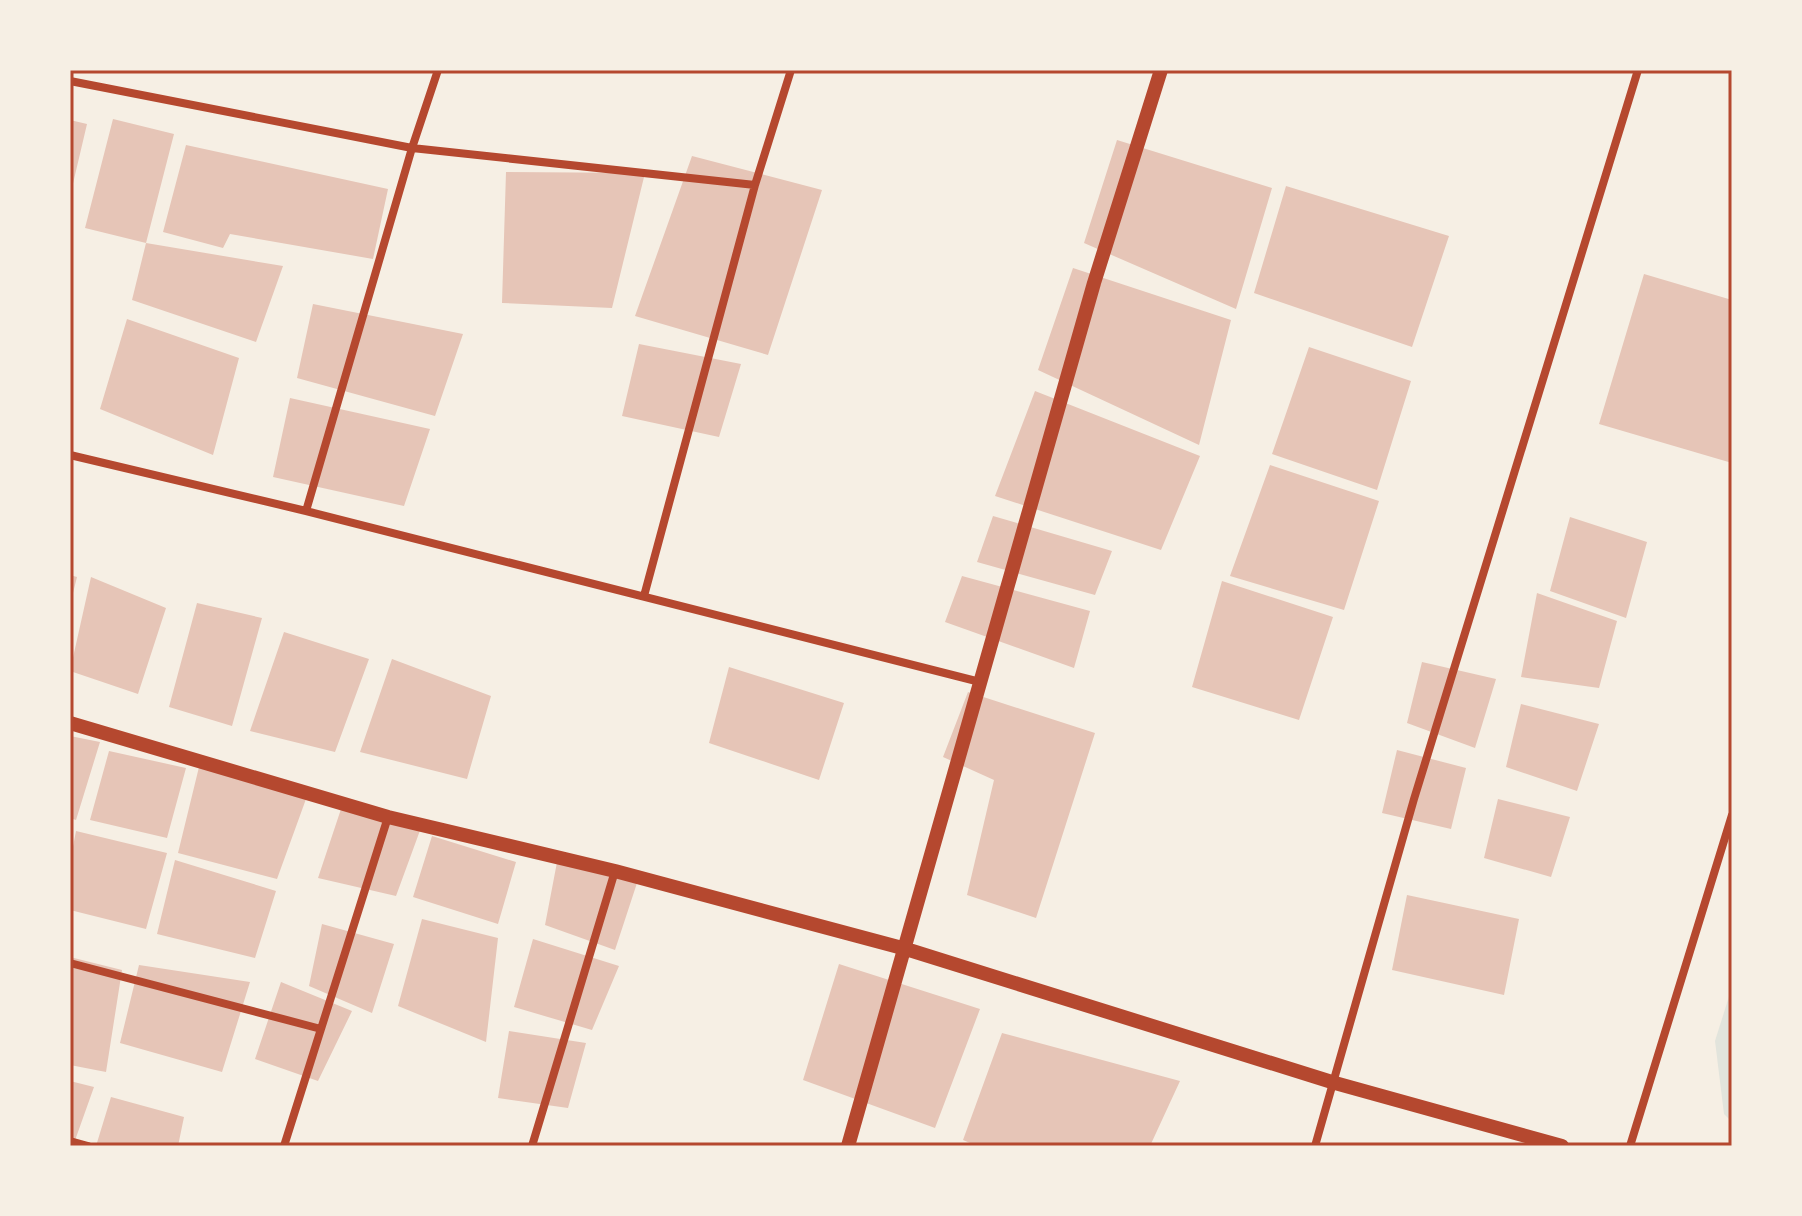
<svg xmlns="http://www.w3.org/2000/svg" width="1802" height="1216" font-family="'DejaVu Sans',sans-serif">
	<rect width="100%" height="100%" fill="#f6efe4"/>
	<!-- green -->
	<path fill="#e2e4dc" d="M 1732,987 L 1732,1122 L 1724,1114 L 1715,1041 Z"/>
	<!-- building -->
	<path fill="#e6c5b7" d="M 113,119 L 174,134 L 146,243 L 85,228 Z
		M 70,120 L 87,124 L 71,192 L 70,192 Z
		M 1117,140 L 1272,188 L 1236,309 L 1084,243 Z
		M 186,145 L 388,189 L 373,259 L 230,234 L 223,248 L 163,232 Z
		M 692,156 L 822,190 L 768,355 L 635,316 Z
		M 506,172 L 645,173 L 612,308 L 502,303 Z
		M 1286,186 L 1449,236 L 1412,347 L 1254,293 Z
		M 146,243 L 283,266 L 256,342 L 132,300 Z
		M 1073,268 L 1231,320 L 1199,445 L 1038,370 Z
		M 1644,274 L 1732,300 L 1732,463 L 1599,424 Z
		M 313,304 L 463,334 L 435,416 L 297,378 Z
		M 127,319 L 239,358 L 213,455 L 100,409 Z
		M 639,344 L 741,364 L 719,437 L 622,416 Z
		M 1309,347 L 1411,381 L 1377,490 L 1272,454 Z
		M 1035,391 L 1200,456 L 1161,550 L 995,496 Z
		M 290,398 L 430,429 L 404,506 L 273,477 Z
		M 1270,465 L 1379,501 L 1344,610 L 1230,576 Z
		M 993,516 L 1112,551 L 1095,595 L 977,562 Z
		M 1570,517 L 1647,542 L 1626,618 L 1550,591 Z
		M 70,575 L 77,577 L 71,601 L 70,601 Z
		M 962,576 L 1090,611 L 1074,668 L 945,622 Z
		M 91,577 L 166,608 L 138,694 L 70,671 Z
		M 1222,581 L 1333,617 L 1299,720 L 1192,687 Z
		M 1537,593 L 1617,621 L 1599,688 L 1521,677 Z
		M 197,603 L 262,618 L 232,726 L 169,707 Z
		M 284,632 L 369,659 L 335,752 L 250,731 Z
		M 392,659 L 491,696 L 467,779 L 360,752 Z
		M 1422,662 L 1496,679 L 1475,748 L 1407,723 Z
		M 729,667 L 844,703 L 819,780 L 709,743 Z
		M 968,692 L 1095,733 L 1036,918 L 967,895 L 994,780 L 943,757 Z
		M 1521,704 L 1599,724 L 1577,791 L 1506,767 Z
		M 70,736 L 100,742 L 76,820 L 70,818 Z
		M 1397,750 L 1466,768 L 1451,829 L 1382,813 Z
		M 109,751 L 186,768 L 167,838 L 90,820 Z
		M 199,767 L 306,799 L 277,879 L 178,853 Z
		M 1498,799 L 1570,817 L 1551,877 L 1484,858 Z
		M 343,803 L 422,825 L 396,896 L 318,878 Z
		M 76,831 L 167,853 L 146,929 L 70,910 L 70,862 Z
		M 432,836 L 516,862 L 498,924 L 413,897 Z
		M 558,857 L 637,883 L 615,950 L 545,925 Z
		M 175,860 L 276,891 L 255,958 L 157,934 Z
		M 1407,895 L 1519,919 L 1504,995 L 1392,970 Z
		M 422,919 L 498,938 L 486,1042 L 398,1006 Z
		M 322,924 L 394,944 L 372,1013 L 309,986 Z
		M 533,939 L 619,966 L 592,1030 L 514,1007 Z
		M 70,957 L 122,970 L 106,1072 L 70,1065 Z
		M 839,964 L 980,1009 L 935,1128 L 803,1080 Z
		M 139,965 L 250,982 L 222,1072 L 120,1043 Z
		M 281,982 L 352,1011 L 318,1081 L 255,1059 Z
		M 509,1031 L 586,1043 L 568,1108 L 498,1098 Z
		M 1002,1033 L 1180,1081 L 1150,1146 L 977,1146 L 963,1140 Z
		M 70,1081 L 94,1087 L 73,1146 L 70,1146 Z
		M 111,1097 L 184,1117 L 178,1146 L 96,1146 Z"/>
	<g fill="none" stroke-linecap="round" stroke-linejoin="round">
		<!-- minor -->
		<path stroke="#b5482f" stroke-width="8" d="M 70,81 L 412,148 L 755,185
			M 70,455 L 306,511 L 980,682
			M 306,511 L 412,148 L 438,70
			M 644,596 L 755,185 L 791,70
			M 70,963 L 321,1029
			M 70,1141 L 88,1146
			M 284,1146 L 388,817
			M 532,1146 L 615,871
			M 1315,1146 L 1414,799 L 1638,70
			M 1630,1146 L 1732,815"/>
		<!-- tertiary -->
		<path stroke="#b5482f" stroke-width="14" d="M 70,723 L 388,817 L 615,871 L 906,949 L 1335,1083 L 1562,1146
			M 848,1146 L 1094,283 L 1161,70"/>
	</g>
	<!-- border -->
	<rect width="1802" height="1216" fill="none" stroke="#f6efe4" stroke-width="144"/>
	<rect x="72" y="72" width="1658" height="1072" fill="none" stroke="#b5482f" stroke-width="3"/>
</svg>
